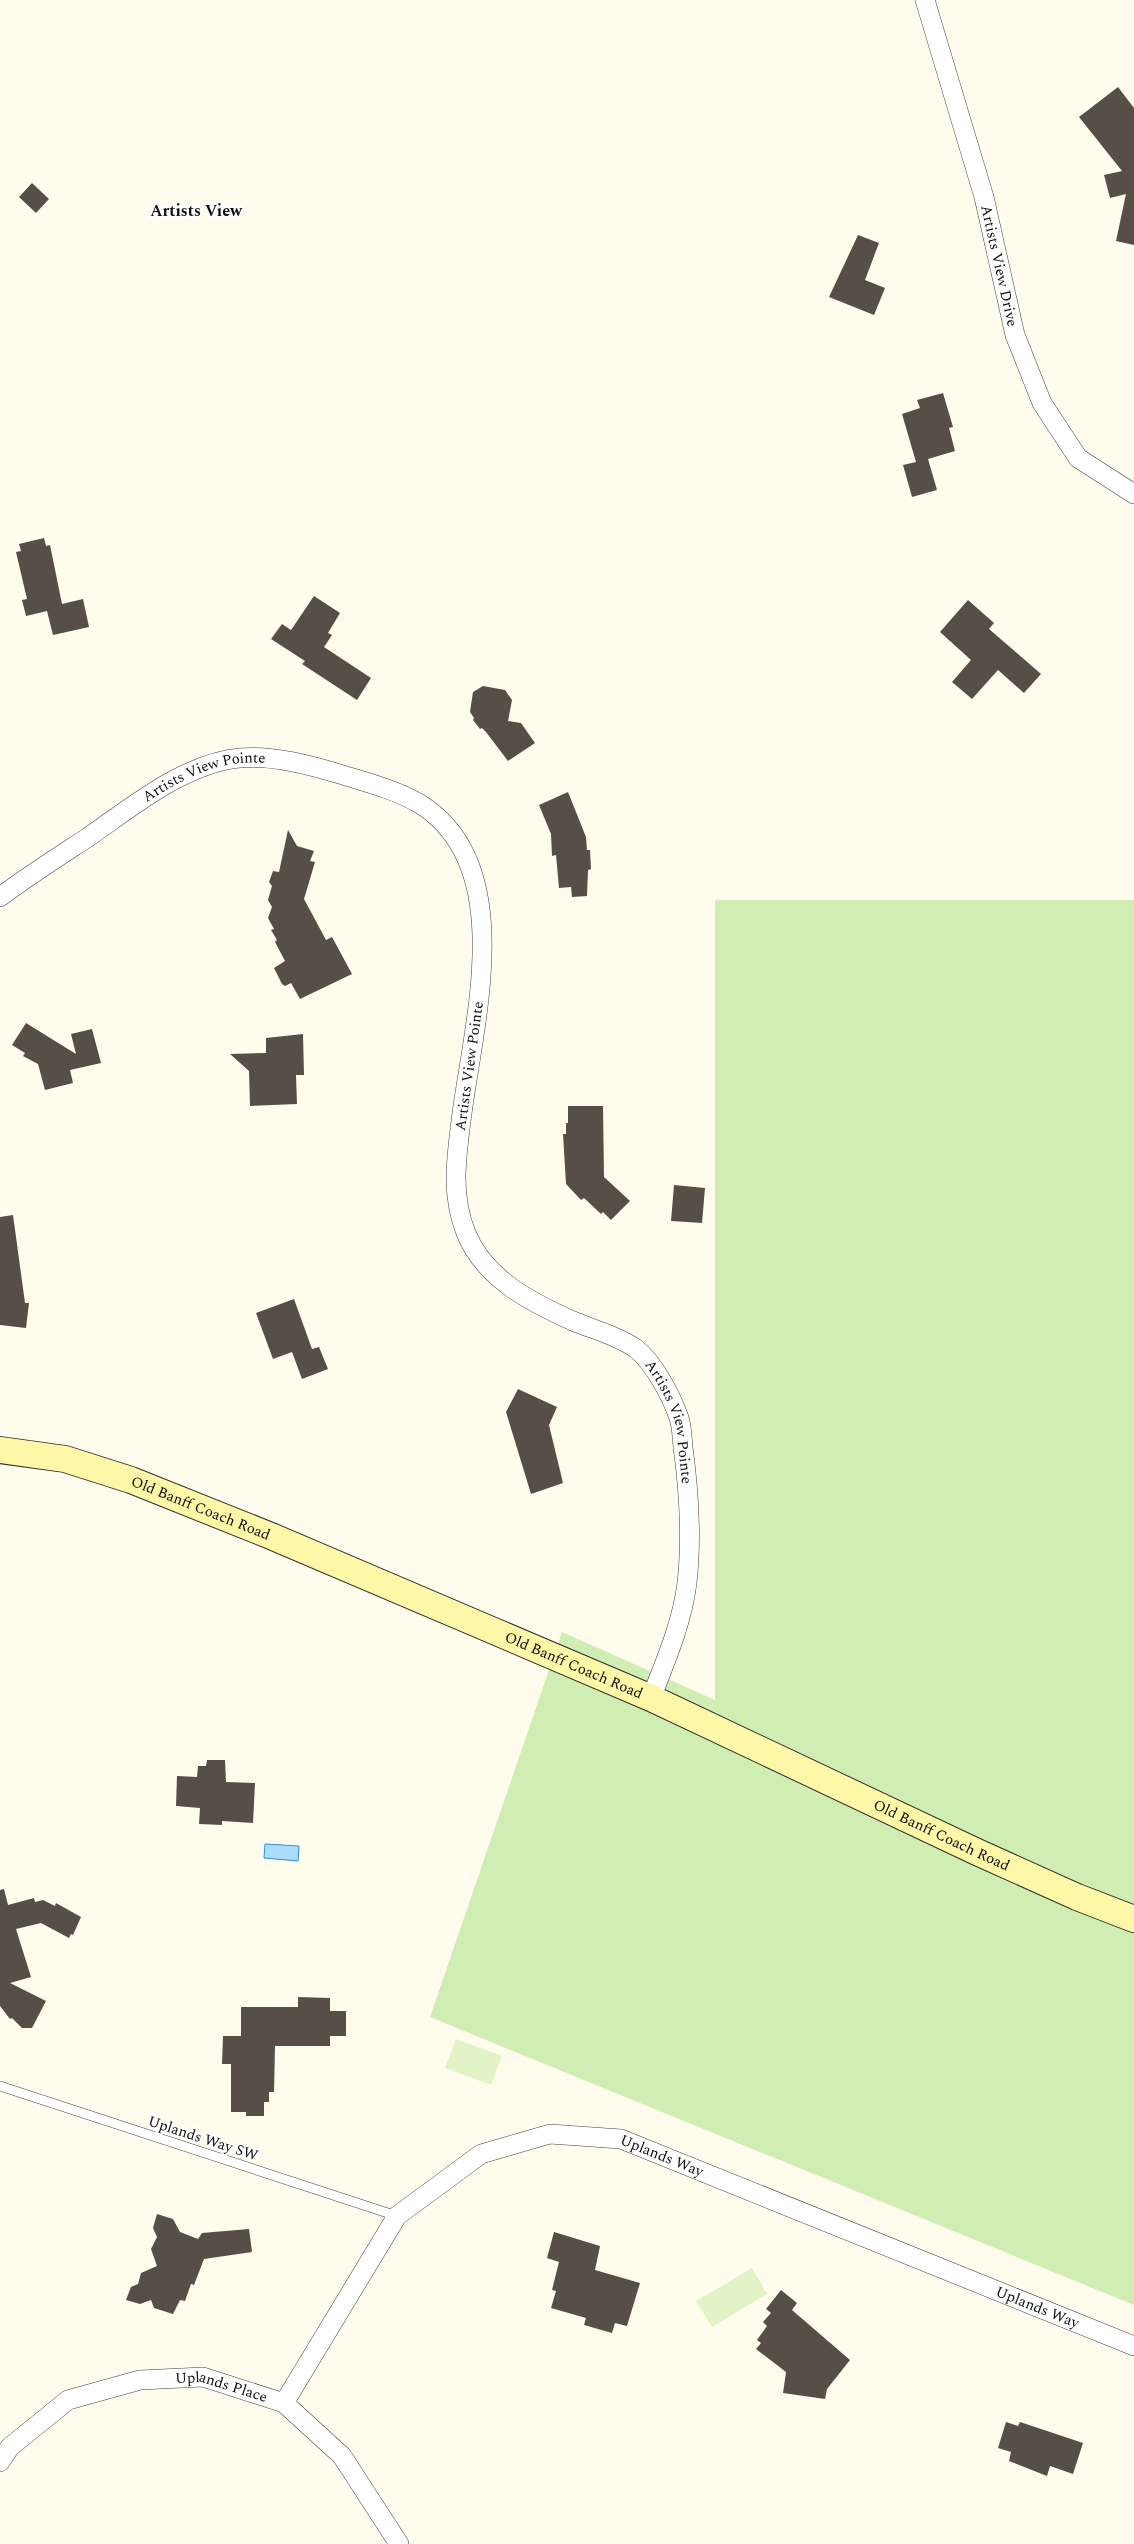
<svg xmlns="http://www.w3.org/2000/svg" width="1134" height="2544" font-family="Spectral,serif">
	<rect width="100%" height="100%" fill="#fffced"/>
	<!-- green -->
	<path fill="#d0edb3" d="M 715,900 L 1134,900 L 1134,2305 L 430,2017 L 562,1632 L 715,1700 Z"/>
	<!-- pitch -->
	<path fill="#e2f4c5" d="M 456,2039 L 502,2056 L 491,2085 L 445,2068 Z
		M 752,2268 L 767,2294 L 712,2327 L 696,2301 Z"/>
	<!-- water -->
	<path fill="#acdcfc" stroke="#2c90da" d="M 265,1844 L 299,1846 L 298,1861 L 264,1858 Z"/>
	<!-- building -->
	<path fill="#574e48" d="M 1118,87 L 1134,108 L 1134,245 L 1116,241 L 1126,194 L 1110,198 L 1104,175 L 1122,171 L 1079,117 Z
		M 32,183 L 49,199 L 36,213 L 19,197 Z
		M 858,235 L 879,243 L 865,280 L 885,288 L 874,315 L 829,297 Z
		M 943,393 L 953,427 L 949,428 L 955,451 L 928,459 L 937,490 L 912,497 L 903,465 L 916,462 L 902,414 L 920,408 L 917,400 Z
		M 44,538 L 46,546 L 50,545 L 62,604 L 83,599 L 89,627 L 53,635 L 47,611 L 26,616 L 22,600 L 27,599 L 16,552 L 21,551 L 19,544 Z
		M 314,596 L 340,613 L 328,633 L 332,635 L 324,647 L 371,678 L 357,700 L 302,664 L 305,661 L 271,639 L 282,624 L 291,630 Z
		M 968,600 L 994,623 L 989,629 L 1041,674 L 1024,693 L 998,670 L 972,699 L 952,682 L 971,660 L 940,632 Z
		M 483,686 L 505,690 L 512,700 L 508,721 L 521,723 L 535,743 L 508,761 L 486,732 L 482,728 L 480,729 L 473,720 L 474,718 L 470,712 L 473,692 Z
		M 568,792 L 586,837 L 587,850 L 590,850 L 591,869 L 588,870 L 587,896 L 572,897 L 571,887 L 559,888 L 556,855 L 552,856 L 551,834 L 539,805 Z
		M 288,830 L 297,846 L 314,851 L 310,861 L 315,862 L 304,899 L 326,940 L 332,937 L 352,974 L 300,999 L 291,983 L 285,986 L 282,984 L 274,968 L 285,961 L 275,942 L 277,940 L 271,930 L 274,929 L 268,918 L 272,907 L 268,900 L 272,886 L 269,882 L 273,871 L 279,872 Z
		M 26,1023 L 76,1054 L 71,1034 L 92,1029 L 101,1063 L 70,1070 L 73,1083 L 45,1090 L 38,1064 L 23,1056 L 25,1053 L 12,1045 Z
		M 303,1034 L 304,1075 L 296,1075 L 297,1104 L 250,1106 L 249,1071 L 230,1054 L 266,1053 L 266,1038 Z
		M 568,1106 L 603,1106 L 604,1177 L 630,1201 L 611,1220 L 603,1212 L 601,1214 L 584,1198 L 581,1200 L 566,1184 L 563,1134 L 566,1134 L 566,1123 L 568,1123 Z
		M 674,1185 L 705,1188 L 702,1223 L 671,1221 Z
		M 13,1215 L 25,1303 L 29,1303 L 26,1328 L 0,1325 L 0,1217 Z
		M 294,1299 L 312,1349 L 319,1347 L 328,1369 L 302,1379 L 292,1352 L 273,1359 L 256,1313 Z
		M 518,1389 L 557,1407 L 549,1425 L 563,1483 L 531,1494 L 506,1412 Z
		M 207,1760 L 225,1760 L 226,1782 L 255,1783 L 253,1823 L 222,1821 L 222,1825 L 199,1824 L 200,1808 L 176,1806 L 177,1776 L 197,1777 L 198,1766 L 206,1766 Z
		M 4,1889 L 8,1905 L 34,1898 L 35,1902 L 43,1900 L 55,1906 L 56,1903 L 81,1917 L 73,1935 L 71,1934 L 69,1938 L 41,1923 L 16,1929 L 31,1977 L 10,1983 L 46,2001 L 32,2028 L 22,2028 L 12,2018 L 10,2019 L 0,2006 L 0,1890 Z
		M 298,1997 L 330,1998 L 330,2011 L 346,2011 L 346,2036 L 330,2036 L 330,2046 L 275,2046 L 274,2092 L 269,2092 L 269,2102 L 264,2102 L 264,2116 L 246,2116 L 246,2112 L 231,2112 L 231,2064 L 222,2064 L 223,2036 L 241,2036 L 241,2007 L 298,2007 Z
		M 157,2214 L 173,2219 L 180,2232 L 198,2239 L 202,2233 L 249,2229 L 252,2252 L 204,2259 L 194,2285 L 191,2284 L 185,2301 L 180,2300 L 173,2314 L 154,2308 L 151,2300 L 140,2304 L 126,2300 L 131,2287 L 138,2284 L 141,2273 L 157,2266 L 151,2249 L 157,2237 L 153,2228 Z
		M 554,2232 L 600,2246 L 595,2270 L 640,2283 L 627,2326 L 615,2323 L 612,2333 L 584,2325 L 586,2318 L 551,2308 L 556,2291 L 552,2290 L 559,2262 L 547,2258 Z
		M 781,2290 L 797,2303 L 792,2310 L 850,2360 L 827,2389 L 825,2399 L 783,2393 L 786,2372 L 756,2349 L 761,2343 L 757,2340 L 767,2326 L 763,2322 L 771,2313 L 766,2309 Z
		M 1006,2422 L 1018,2426 L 1020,2422 L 1083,2443 L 1073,2474 L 1050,2466 L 1047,2476 L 1009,2461 L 1011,2452 L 998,2448 Z"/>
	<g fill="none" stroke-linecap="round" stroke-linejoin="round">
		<!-- lane casing -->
		<g stroke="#404040" stroke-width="10">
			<path id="lane" d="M 0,2086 L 397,2216"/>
		</g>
		<!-- street casing -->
		<g stroke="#404040" stroke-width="20">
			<g id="street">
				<path id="s1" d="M 925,0 L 984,197 L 1015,335 L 1042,403 L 1078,458 L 1134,494"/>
				<path id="s2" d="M 0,897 C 28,876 58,857 87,838 C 132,807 183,764 239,758 C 273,755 310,765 343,775 C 369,783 396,790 420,804 C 520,866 472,1028 461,1121 C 456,1160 451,1196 466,1233 C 484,1278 530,1302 573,1321 C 594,1330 616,1335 635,1348 C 653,1361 672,1397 679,1418 C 682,1427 682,1438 683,1447 C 689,1491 692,1538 687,1583 C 682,1623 666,1660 651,1698"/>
				<path id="s3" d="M 284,2403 L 397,2216 L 481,2154 L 550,2134 L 621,2139 L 1134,2346"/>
				<path id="s4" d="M 0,2462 L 10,2447 L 68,2400 L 140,2380 L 203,2377 L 284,2403 L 342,2456 L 399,2544"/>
			</g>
		</g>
		<!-- secondary casing -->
		<g stroke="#2f2f2f" stroke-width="28">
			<g id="secondary">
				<path id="s5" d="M 0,1450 L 65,1459 L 131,1480 L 271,1536 L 651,1698 L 977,1852 L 1077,1897 L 1134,1919"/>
			</g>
		</g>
		<!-- lane -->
		<use href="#lane" stroke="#fff" stroke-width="9"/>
		<!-- street -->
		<use href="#street" stroke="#fff" stroke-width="19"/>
		<!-- secondary -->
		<use href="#secondary" stroke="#fff7a8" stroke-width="26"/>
	</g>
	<g text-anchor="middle" stroke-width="5" stroke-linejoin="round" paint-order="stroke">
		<!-- street labels -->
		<g font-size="15" fill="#0d0d0d" stroke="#fff">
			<text dy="5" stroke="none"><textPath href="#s1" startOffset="276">Artists View Drive</textPath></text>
			<text dy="5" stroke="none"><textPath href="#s2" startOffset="240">Artists View Pointe</textPath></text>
			<text transform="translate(469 1066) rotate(-82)" y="5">Artists View Pointe</text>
			<text dy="5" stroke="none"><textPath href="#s2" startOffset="1214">Artists View Pointe</textPath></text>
			<text dy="5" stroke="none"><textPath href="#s5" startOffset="210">Old Banff Coach Road</textPath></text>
			<text dy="5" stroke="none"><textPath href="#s5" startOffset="615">Old Banff Coach Road</textPath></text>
			<text dy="5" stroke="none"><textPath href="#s5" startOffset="1020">Old Banff Coach Road</textPath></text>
			<text transform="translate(203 2138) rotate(18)" y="5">Uplands Way SW</text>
			<text dy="5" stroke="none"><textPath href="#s3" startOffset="510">Uplands Way</textPath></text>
			<text dy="5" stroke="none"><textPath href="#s3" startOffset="915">Uplands Way</textPath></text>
			<text dy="5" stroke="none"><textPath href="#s4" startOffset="250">Uplands Place</textPath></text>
		</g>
		<!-- neighbourhood labels -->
		<g font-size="16" font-weight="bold" fill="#0d0d0d" stroke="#fff">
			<text x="196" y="216">Artists View</text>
		</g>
	</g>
</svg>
